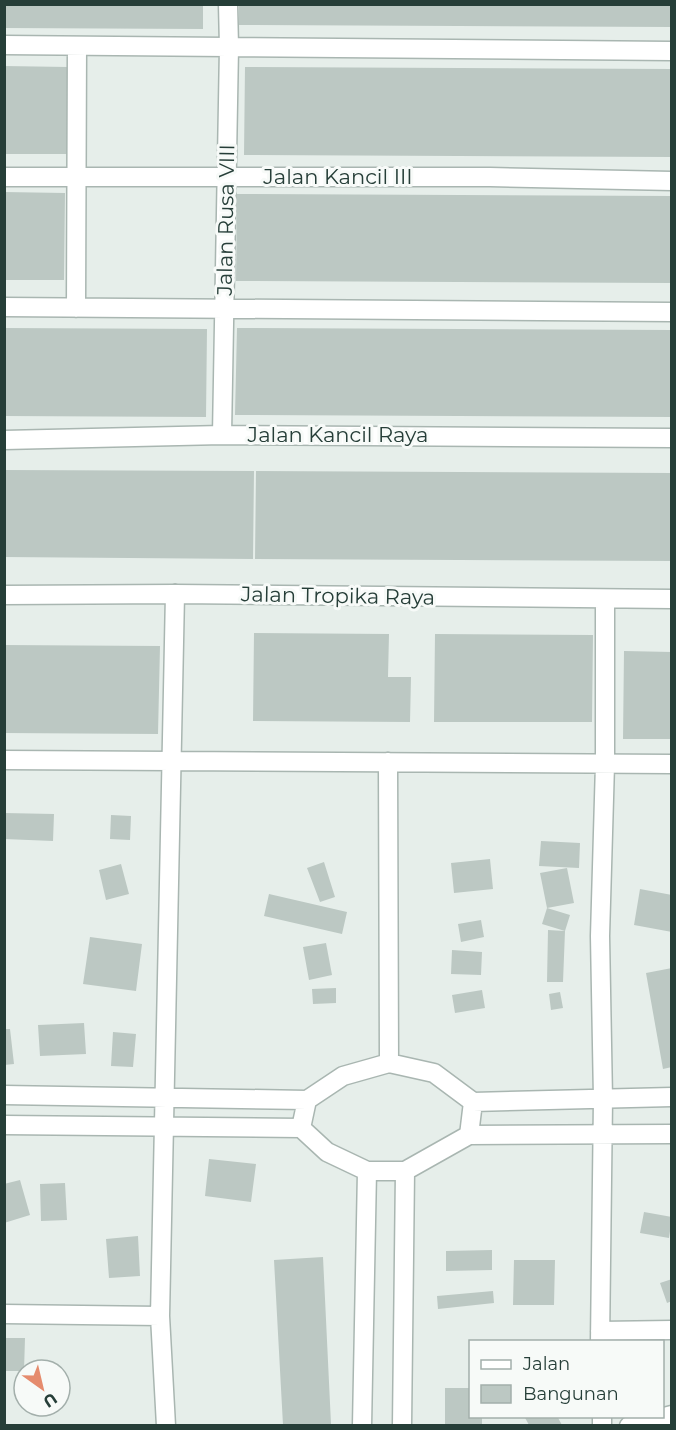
<svg xmlns="http://www.w3.org/2000/svg" width="676" height="1430" font-family="Montserrat,sans-serif">
	<rect width="100%" height="100%" fill="#e6eeea"/>
	<!-- building -->
	<path fill="#bcc8c3" d="M 4,4 L 203,4 L 203,29 L 4,28 Z
		M 239,4 L 672,4 L 672,27 L 239,25 Z
		M 4,66 L 68,67 L 67,154 L 4,154 Z
		M 245,67 L 672,69 L 672,157 L 244,155 Z
		M 4,192 L 65,193 L 64,280 L 4,280 Z
		M 237,194 L 672,196 L 672,283 L 236,281 Z
		M 4,328 L 207,329 L 206,417 L 4,416 Z
		M 237,328 L 672,330 L 672,417 L 235,415 Z
		M 4,470 L 254,471 L 253,559 L 4,557 Z
		M 256,471 L 672,473 L 672,561 L 255,559 Z
		M 254,633 L 389,634 L 388,677 L 411,677 L 410,722 L 253,721 Z
		M 435,634 L 593,635 L 592,722 L 434,722 Z
		M 4,645 L 160,646 L 158,734 L 4,733 Z
		M 624,651 L 672,652 L 672,739 L 623,739 Z
		M 4,813 L 54,814 L 53,841 L 4,839 Z
		M 111,815 L 131,816 L 130,840 L 110,839 Z
		M 541,841 L 580,843 L 579,868 L 539,866 Z
		M 490,859 L 493,889 L 454,893 L 451,863 Z
		M 324,862 L 335,897 L 320,902 L 307,868 Z
		M 121,864 L 129,894 L 106,900 L 99,870 Z
		M 567,868 L 574,903 L 547,908 L 540,873 Z
		M 640,889 L 672,895 L 672,932 L 634,925 Z
		M 269,894 L 347,912 L 342,934 L 264,916 Z
		M 547,908 L 570,915 L 565,931 L 542,924 Z
		M 481,920 L 484,937 L 461,942 L 458,924 Z
		M 548,930 L 565,931 L 563,982 L 547,982 Z
		M 90,937 L 142,944 L 136,991 L 83,984 Z
		M 326,943 L 332,975 L 309,980 L 303,947 Z
		M 452,950 L 482,952 L 481,975 L 451,974 Z
		M 672,968 L 672,1067 L 663,1069 L 646,973 Z
		M 336,988 L 336,1003 L 313,1004 L 312,989 Z
		M 482,990 L 485,1008 L 455,1013 L 452,995 Z
		M 560,992 L 563,1008 L 551,1010 L 549,994 Z
		M 84,1023 L 86,1054 L 40,1056 L 38,1025 Z
		M 4,1029 L 10,1029 L 14,1064 L 4,1065 Z
		M 113,1032 L 136,1034 L 133,1067 L 111,1066 Z
		M 209,1159 L 256,1164 L 251,1202 L 205,1196 Z
		M 20,1180 L 30,1215 L 4,1223 L 4,1184 Z
		M 65,1183 L 67,1220 L 41,1221 L 40,1184 Z
		M 644,1212 L 672,1217 L 669,1238 L 640,1233 Z
		M 138,1236 L 140,1276 L 109,1278 L 106,1239 Z
		M 492,1250 L 492,1270 L 446,1271 L 446,1251 Z
		M 323,1257 L 331,1424 L 283,1425 L 274,1260 Z
		M 514,1260 L 555,1260 L 554,1305 L 513,1305 Z
		M 672,1279 L 672,1301 L 667,1303 L 660,1283 Z
		M 493,1291 L 494,1303 L 438,1309 L 437,1296 Z
		M 4,1338 L 25,1338 L 24,1371 L 4,1371 Z
		M 445,1388 L 470,1388 L 470,1416 L 482,1416 L 482,1425 L 445,1425 Z
		M 524,1416 L 557,1416 L 562,1425 L 529,1425 Z"/>
	<g fill="none" stroke-linecap="round" stroke-linejoin="round">
		<!-- minor casing -->
		<g stroke="#a9b6b1" stroke-width="21">
			<path id="minor" d="M 4,45 L 672,51
				M 4,177 L 490,177 L 672,181
				M 4,307 L 672,312
				M 76,308 L 77,46
				M 222,435 L 229,47 L 228,4
				M 4,440 L 222,435 L 672,438
				M 4,595 L 175,594 L 672,599
				M 4,760 L 672,764
				M 388,762 L 389,1063
				M 4,1095 L 307,1100
				M 473,1102 L 672,1097
				M 4,1125 L 301,1128
				M 469,1135 L 473,1102 L 434,1073 L 389,1063 L 343,1076 L 307,1100 L 301,1128 L 327,1152 L 367,1171 L 405,1171 L 469,1135 L 672,1134
				M 4,1314 L 160,1316
				M 600,1331 L 672,1330
				M 600,1342 L 603,1099 L 600,936 L 605,764 L 605,599
				M 602,1416 L 602,1426
				M 166,1426 L 160,1316 L 175,594
				M 362,1426 L 367,1171
				M 402,1426 L 405,1171
				M 629,1426 L 672,1415"/>
		</g>
		<!-- minor -->
		<use href="#minor" stroke="#fff" stroke-width="18"/>
	</g>
	<g text-anchor="middle" stroke-width="6" stroke-linejoin="round" paint-order="stroke">
		<!-- street labels -->
		<g font-size="21" fill="#263e38" stroke="#f7faf8">
			<text x="338" y="184">Jalan Kancil III</text>
			<text transform="translate(226 220) rotate(-89)" y="7">Jalan Rusa VIII</text>
			<text x="338" y="442">Jalan Kancil Raya</text>
			<text transform="translate(338 596) rotate(1)" y="7">Jalan Tropika Raya</text>
		</g>
	</g>
	<!-- border -->
	<rect width="676" height="1430" fill="none" stroke="#263e38" stroke-width="12"/>
	<!-- legend -->
	<rect x="469" y="1340" width="195" height="78" fill="#f7faf8" stroke="#a3afab" stroke-width="1.5"/>
	<rect x="481" y="1360" width="30" height="9" fill="#ffffff" stroke="#a3afab" stroke-width="1.5"/>
	<text x="523" y="1370" font-size="18" fill="#263e38">Jalan</text>
	<rect x="481" y="1385" width="30" height="18" fill="#bcc8c3" stroke="#a3afab" stroke-width="1.5"/>
	<text x="523" y="1400" font-size="18" fill="#263e38">Bangunan</text>
	<!-- north arrow -->
	<g transform="translate(42 1388) rotate(146)"><circle r="28" fill="#f7faf8" stroke="#a3afab" stroke-width="1.5"/>
	<path d="M0-4.5L10 22L0 15L-10 22Z" fill="#e58b6d"/>
	<text y="-9" font-size="16" font-weight="bold" text-anchor="middle" fill="#263e38">U</text>
	</g>
</svg>
